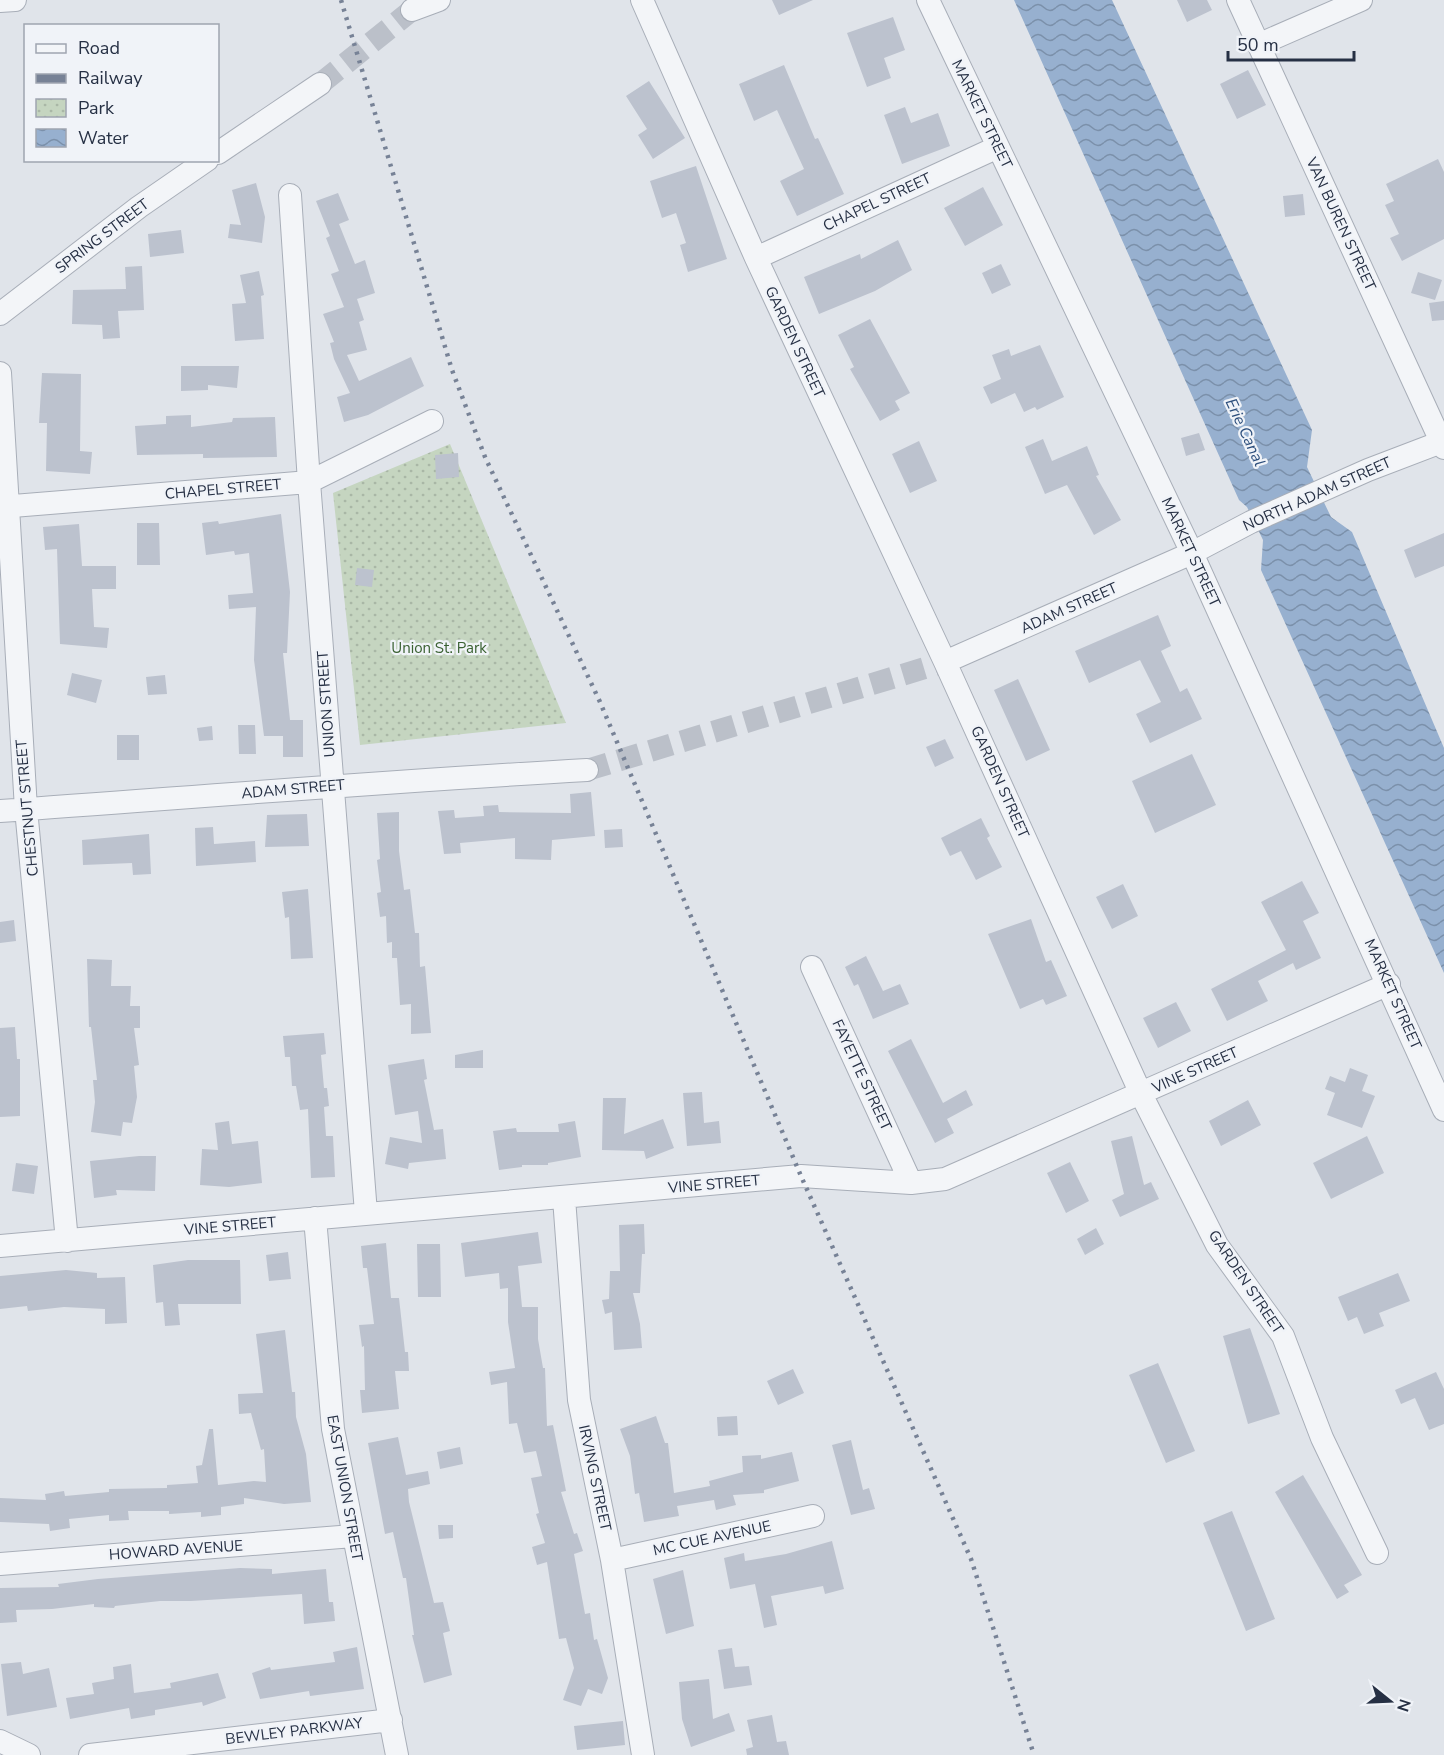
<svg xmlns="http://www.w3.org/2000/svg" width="1444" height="1755" font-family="'Nunito Sans',sans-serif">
	<defs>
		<pattern id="park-dots" width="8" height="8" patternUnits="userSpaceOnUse" patternTransform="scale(1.5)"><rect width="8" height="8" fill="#c5d5c0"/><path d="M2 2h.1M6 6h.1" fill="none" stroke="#a9b7a6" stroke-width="1.8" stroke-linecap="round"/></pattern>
		<pattern id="water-waves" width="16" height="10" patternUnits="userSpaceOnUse" patternTransform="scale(1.5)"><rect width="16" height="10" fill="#97b0cf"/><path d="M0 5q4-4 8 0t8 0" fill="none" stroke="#7b90aa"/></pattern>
	</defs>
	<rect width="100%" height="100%" fill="#e0e4ea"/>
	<!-- park -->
	<path fill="url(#park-dots)" d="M 450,444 L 566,723 L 360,745 L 333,493 Z"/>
	<!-- water -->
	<path fill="url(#water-waves)" d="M 1014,0 L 1112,0 L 1312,430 L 1307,467 L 1331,517 L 1352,532 L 1444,748 L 1444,973 L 1261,570 L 1263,540 L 1247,507 L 1239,500 Z"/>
	<!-- building -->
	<path fill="#bcc2ce" d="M 772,0 L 813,0 L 779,15 Z
		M 1177,0 L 1207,0 L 1212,10 L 1187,22 Z
		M 893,17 L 905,50 L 884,58 L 891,78 L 867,87 L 847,33 Z
		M 784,65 L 815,139 L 818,138 L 844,194 L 797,216 L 780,181 L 804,169 L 777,110 L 754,121 L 739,84 Z
		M 1248,70 L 1266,105 L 1237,119 L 1220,84 Z
		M 649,81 L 685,138 L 653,159 L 638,135 L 647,129 L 626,96 Z
		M 905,107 L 911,123 L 938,113 L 950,146 L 902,164 L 884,115 Z
		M 1438,159 L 1444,172 L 1444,239 L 1402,261 L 1390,238 L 1399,234 L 1385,205 L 1394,201 L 1386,184 Z
		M 696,166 L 727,259 L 688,272 L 680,245 L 686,243 L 676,213 L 662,218 L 650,181 Z
		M 256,183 L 265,217 L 262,243 L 228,238 L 230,224 L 241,225 L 232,190 Z
		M 983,187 L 1003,225 L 965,246 L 944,208 Z
		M 338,193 L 349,220 L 339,224 L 355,264 L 365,260 L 375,293 L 357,299 L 364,320 L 359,322 L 367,350 L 347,355 L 359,381 L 411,357 L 424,386 L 368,415 L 344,422 L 337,397 L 350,393 L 334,359 L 330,343 L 334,342 L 323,314 L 344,307 L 331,274 L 339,271 L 326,238 L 330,236 L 316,201 Z
		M 1303,194 L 1305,215 L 1285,217 L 1283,196 Z
		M 181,230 L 184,253 L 150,257 L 148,234 Z
		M 898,240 L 912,270 L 875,291 L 819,314 L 804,277 L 860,254 L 861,259 Z
		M 1001,264 L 1011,285 L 992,294 L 982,273 Z
		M 142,266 L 144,310 L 118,311 L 120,338 L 103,339 L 102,325 L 72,324 L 73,290 L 126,289 L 125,267 Z
		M 259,271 L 264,295 L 261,296 L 264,339 L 235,341 L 232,304 L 246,303 L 240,275 Z
		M 1418,272 L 1442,280 L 1435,300 L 1411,293 Z
		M 1444,301 L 1444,320 L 1432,321 L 1429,303 Z
		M 870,319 L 910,393 L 895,401 L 900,410 L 880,421 L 850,369 L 854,367 L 838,335 Z
		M 1040,345 L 1064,397 L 1037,410 L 1035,407 L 1024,412 L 1015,393 L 991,404 L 983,387 L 1001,379 L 992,355 L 1009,349 L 1011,356 Z
		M 181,366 L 239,366 L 237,388 L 208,385 L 208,390 L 181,391 Z
		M 42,373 L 81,374 L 80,451 L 92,452 L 90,474 L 46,471 L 47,423 L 39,423 Z
		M 191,415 L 191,427 L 232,422 L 233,418 L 275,417 L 277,457 L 203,458 L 203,454 L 137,455 L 135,426 L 166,424 L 166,416 Z
		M 1199,433 L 1205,450 L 1186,456 L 1181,438 Z
		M 1043,439 L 1052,461 L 1087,446 L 1099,475 L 1096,476 L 1121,520 L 1094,535 L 1067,485 L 1045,494 L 1025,447 Z
		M 919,441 L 937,481 L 910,493 L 892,454 Z
		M 458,453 L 459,477 L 436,479 L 435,455 Z
		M 281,514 L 290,592 L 287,653 L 283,653 L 290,720 L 303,720 L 303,757 L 283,757 L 283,736 L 264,736 L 254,660 L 256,607 L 229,609 L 228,595 L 253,593 L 249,553 L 235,555 L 234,551 L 206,555 L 202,523 L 218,521 L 219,524 Z
		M 137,523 L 159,523 L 160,565 L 137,565 Z
		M 79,524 L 82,566 L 116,566 L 116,589 L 92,589 L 94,627 L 109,628 L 107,648 L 60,644 L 57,549 L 45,550 L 43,527 Z
		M 1444,533 L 1444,566 L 1415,578 L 1404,550 Z
		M 357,568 L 374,570 L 372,587 L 355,585 Z
		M 1158,615 L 1171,646 L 1161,651 L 1180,692 L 1187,688 L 1202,719 L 1150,743 L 1136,714 L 1161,702 L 1140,660 L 1089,683 L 1075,651 Z
		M 72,673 L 102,680 L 96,703 L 67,695 Z
		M 165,675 L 167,694 L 148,695 L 146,677 Z
		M 1018,679 L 1050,750 L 1026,761 L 994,690 Z
		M 238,725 L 255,725 L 256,754 L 239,754 Z
		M 212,726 L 213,740 L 199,741 L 197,728 Z
		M 117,735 L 139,735 L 139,760 L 117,760 Z
		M 945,739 L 954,758 L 935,767 L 926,747 Z
		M 1192,754 L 1216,805 L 1155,833 L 1132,781 Z
		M 591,792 L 595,836 L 552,840 L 551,860 L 515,859 L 515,838 L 460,843 L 461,853 L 444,854 L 438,811 L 454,810 L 455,818 L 484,816 L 483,806 L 498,805 L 499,812 L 571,813 L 570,794 Z
		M 399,812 L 399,851 L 404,890 L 410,889 L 415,933 L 419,933 L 420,967 L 425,966 L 431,1033 L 411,1034 L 411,1004 L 400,1005 L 397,958 L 392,958 L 392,942 L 387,943 L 386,916 L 380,917 L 377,893 L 381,892 L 377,860 L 380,859 L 377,813 Z
		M 307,814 L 309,846 L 265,847 L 267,815 Z
		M 981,818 L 990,836 L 987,838 L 1002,867 L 976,880 L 961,851 L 950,856 L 941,838 Z
		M 213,827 L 214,844 L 255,841 L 256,862 L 196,866 L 195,828 Z
		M 622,829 L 623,847 L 605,848 L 604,830 Z
		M 149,834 L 151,874 L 133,875 L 132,863 L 83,865 L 82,840 Z
		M 1302,881 L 1319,913 L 1303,921 L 1321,958 L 1296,970 L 1293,963 L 1258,981 L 1268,1001 L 1227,1021 L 1211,989 L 1286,950 L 1261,902 Z
		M 1123,884 L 1138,916 L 1112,929 L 1096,897 Z
		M 308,889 L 313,958 L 291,959 L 289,917 L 285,918 L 282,892 Z
		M 1031,919 L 1046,962 L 1051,960 L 1067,996 L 1046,1005 L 1043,999 L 1020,1009 L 988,934 Z
		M 14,920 L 16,941 L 0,943 L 0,922 Z
		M 866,956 L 883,991 L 900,984 L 909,1004 L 873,1019 L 858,984 L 854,986 L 845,967 Z
		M 87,959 L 112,960 L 111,986 L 131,986 L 130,1006 L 140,1006 L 140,1028 L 134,1028 L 139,1065 L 134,1066 L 137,1097 L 132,1123 L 123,1122 L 121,1136 L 91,1132 L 95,1102 L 93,1080 L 97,1080 L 91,1027 L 89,1027 Z
		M 1176,1002 L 1191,1031 L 1158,1048 L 1143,1018 Z
		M 15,1027 L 17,1059 L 20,1059 L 20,1116 L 0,1117 L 0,1028 Z
		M 324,1033 L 326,1054 L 321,1055 L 324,1088 L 327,1088 L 329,1106 L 324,1107 L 326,1136 L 333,1136 L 335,1177 L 311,1178 L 308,1109 L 300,1110 L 296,1086 L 292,1086 L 290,1057 L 285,1057 L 283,1036 Z
		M 911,1039 L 943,1103 L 966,1090 L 973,1105 L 947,1119 L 954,1133 L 935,1143 L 888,1051 Z
		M 483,1050 L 483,1068 L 455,1068 L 455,1055 Z
		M 424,1059 L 427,1079 L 424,1080 L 434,1130 L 443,1129 L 446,1159 L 409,1163 L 408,1169 L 385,1164 L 390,1137 L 422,1143 L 418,1111 L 395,1115 L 388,1065 Z
		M 1350,1068 L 1368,1075 L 1362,1091 L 1375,1096 L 1362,1128 L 1327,1115 L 1335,1093 L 1325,1089 L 1330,1076 L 1345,1082 Z
		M 702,1092 L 704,1123 L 719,1121 L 721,1143 L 687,1146 L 683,1093 Z
		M 603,1098 L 626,1098 L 624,1134 L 663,1119 L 674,1148 L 646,1159 L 644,1151 L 602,1150 Z
		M 1248,1100 L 1261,1125 L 1221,1146 L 1209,1121 Z
		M 229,1121 L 232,1144 L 258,1141 L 262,1183 L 229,1187 L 200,1185 L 202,1149 L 218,1150 L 215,1123 Z
		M 575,1121 L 581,1157 L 548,1163 L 548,1165 L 522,1165 L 522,1167 L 499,1170 L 493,1131 L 516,1128 L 517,1132 L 559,1132 L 558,1124 Z
		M 1132,1136 L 1144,1185 L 1151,1182 L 1159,1199 L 1120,1217 L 1112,1200 L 1124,1194 L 1111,1141 Z
		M 1367,1136 L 1384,1173 L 1331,1199 L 1313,1163 Z
		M 139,1156 L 156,1156 L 155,1191 L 116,1190 L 117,1195 L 94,1198 L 90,1161 Z
		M 1070,1162 L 1089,1201 L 1066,1213 L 1047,1173 Z
		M 16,1163 L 38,1166 L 34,1194 L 12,1191 Z
		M 644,1224 L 645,1254 L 642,1254 L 640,1293 L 633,1293 L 640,1324 L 642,1348 L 614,1350 L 612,1312 L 605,1314 L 602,1300 L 609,1299 L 610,1271 L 620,1271 L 619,1225 Z
		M 1096,1228 L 1104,1244 L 1085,1255 L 1077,1239 Z
		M 538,1232 L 542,1263 L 518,1266 L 522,1307 L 538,1307 L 538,1339 L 543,1368 L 545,1368 L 547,1426 L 553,1425 L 566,1491 L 561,1492 L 574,1534 L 577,1533 L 583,1551 L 574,1554 L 585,1614 L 590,1613 L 594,1640 L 597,1639 L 608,1678 L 602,1694 L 588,1689 L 581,1706 L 563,1700 L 574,1668 L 566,1638 L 559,1639 L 547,1562 L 537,1565 L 532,1547 L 545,1543 L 536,1514 L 539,1513 L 531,1478 L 542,1476 L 536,1451 L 524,1453 L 517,1423 L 509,1424 L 507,1382 L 491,1385 L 489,1372 L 515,1368 L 508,1322 L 508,1288 L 500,1289 L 499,1273 L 465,1277 L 461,1243 Z
		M 386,1243 L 391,1298 L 399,1298 L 405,1352 L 408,1352 L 409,1371 L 395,1371 L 399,1409 L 362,1413 L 360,1390 L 365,1390 L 364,1346 L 362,1347 L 359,1325 L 374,1324 L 367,1268 L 363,1268 L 361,1246 Z
		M 417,1244 L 440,1244 L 441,1297 L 418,1297 Z
		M 288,1252 L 291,1279 L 269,1281 L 266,1255 Z
		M 188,1260 L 240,1260 L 241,1304 L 178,1304 L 180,1325 L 165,1326 L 163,1302 L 156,1303 L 153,1265 Z
		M 66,1270 L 97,1273 L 97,1278 L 125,1277 L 127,1323 L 105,1324 L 105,1309 L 64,1307 L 28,1311 L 27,1306 L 0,1309 L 0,1276 Z
		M 1398,1273 L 1410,1301 L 1379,1313 L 1384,1326 L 1364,1334 L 1357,1317 L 1348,1321 L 1338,1297 Z
		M 1250,1328 L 1280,1414 L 1248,1424 L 1223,1336 Z
		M 285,1330 L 292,1392 L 295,1392 L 296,1417 L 306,1454 L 311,1502 L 284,1504 L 244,1498 L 244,1504 L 221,1507 L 221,1515 L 201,1517 L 201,1512 L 169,1514 L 169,1511 L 128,1511 L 129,1520 L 109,1521 L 109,1515 L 69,1519 L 70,1528 L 50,1531 L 49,1524 L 0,1522 L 0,1498 L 46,1500 L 45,1494 L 64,1491 L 65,1496 L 109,1492 L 109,1489 L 167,1488 L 167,1485 L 198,1483 L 196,1466 L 202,1465 L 209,1429 L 213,1429 L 218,1485 L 254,1481 L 266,1482 L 264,1449 L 261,1450 L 251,1413 L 239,1414 L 238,1394 L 263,1393 L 256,1334 Z
		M 1158,1363 L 1195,1451 L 1166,1463 L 1129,1375 Z
		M 793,1369 L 804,1393 L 778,1405 L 767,1381 Z
		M 1436,1372 L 1444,1389 L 1444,1424 L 1429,1430 L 1415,1398 L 1401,1404 L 1395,1390 Z
		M 656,1416 L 665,1443 L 668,1443 L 674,1493 L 710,1486 L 709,1481 L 743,1472 L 742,1456 L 761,1455 L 761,1459 L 792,1452 L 799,1481 L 764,1490 L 764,1493 L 733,1495 L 736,1505 L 716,1510 L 714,1500 L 677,1506 L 679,1516 L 644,1522 L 639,1493 L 635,1494 L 630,1456 L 620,1429 Z
		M 737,1416 L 738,1435 L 718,1436 L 717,1417 Z
		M 398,1437 L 406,1475 L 428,1471 L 430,1484 L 408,1489 L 409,1502 L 434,1603 L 443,1602 L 450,1631 L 443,1633 L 452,1675 L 424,1683 L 412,1635 L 414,1635 L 406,1578 L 403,1578 L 393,1532 L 385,1534 L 368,1443 Z
		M 851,1440 L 863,1490 L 869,1488 L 875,1509 L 851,1515 L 832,1445 Z
		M 460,1447 L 463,1464 L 440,1469 L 437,1452 Z
		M 1303,1475 L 1362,1575 L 1344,1585 L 1349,1592 L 1337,1599 L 1275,1492 Z
		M 1232,1511 L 1275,1619 L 1246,1631 L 1203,1523 Z
		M 438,1525 L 453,1525 L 453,1538 L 439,1539 Z
		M 832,1541 L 844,1589 L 825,1594 L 823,1586 L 771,1596 L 777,1625 L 764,1628 L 755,1584 L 730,1589 L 724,1558 L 744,1553 L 745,1561 L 786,1554 Z
		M 240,1568 L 272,1569 L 272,1574 L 326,1569 L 329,1602 L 333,1602 L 335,1621 L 304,1624 L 302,1594 L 191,1601 L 160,1601 L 115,1606 L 114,1608 L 94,1607 L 94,1604 L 52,1609 L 16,1610 L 17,1622 L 0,1623 L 0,1588 L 59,1587 L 58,1584 L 98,1579 Z
		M 683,1570 L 694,1626 L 666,1634 L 653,1579 Z
		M 357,1647 L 364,1689 L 310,1696 L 309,1691 L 260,1699 L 252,1673 L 270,1667 L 271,1670 L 335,1662 L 333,1652 Z
		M 732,1648 L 735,1667 L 749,1666 L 752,1685 L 724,1689 L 718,1650 Z
		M 21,1662 L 23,1674 L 49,1668 L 57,1707 L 7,1716 L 1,1664 Z
		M 131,1664 L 134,1693 L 171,1688 L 170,1683 L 218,1673 L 226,1698 L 203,1706 L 202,1702 L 155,1710 L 155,1715 L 131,1719 L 129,1708 L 70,1719 L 66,1698 L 94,1694 L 92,1683 L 114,1679 L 113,1667 Z
		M 709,1679 L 713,1719 L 729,1713 L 735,1731 L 691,1747 L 682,1719 L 679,1682 Z
		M 772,1715 L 777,1742 L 786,1741 L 789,1755 L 747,1755 L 746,1749 L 753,1747 L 747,1720 Z
		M 623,1721 L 625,1745 L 577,1750 L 574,1726 Z"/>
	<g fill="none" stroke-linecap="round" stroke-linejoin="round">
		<!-- minor-tunnel -->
		<path stroke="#bbc0c9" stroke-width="22" stroke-dasharray="22 11" stroke-linecap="butt" d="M 320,84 L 412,10
			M 587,770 L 945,662"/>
		<!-- minor casing -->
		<g stroke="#a8aeb8" stroke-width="24">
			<path id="minor" d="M 642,0 L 756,258 L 945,662 L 1141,1094 L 1217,1245 L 1283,1336 L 1322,1438 L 1377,1553
				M 928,0 L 1192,553 L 1444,1110
				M 1238,0 L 1444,448
				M 0,1 L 15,0
				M 412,10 L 439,0
				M 1260,44 L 1361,0
				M 218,153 L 320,84
				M 290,195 L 309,482 L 366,1213
				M 756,258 L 998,147
				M 0,314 L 139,207 L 207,160
				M 0,373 L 26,809 L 67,1241
				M 0,507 L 309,482 L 432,421
				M 945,662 L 1192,553 L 1251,522 L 1368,470 L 1444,441
				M 0,811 C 196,797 391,781 587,770
				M 812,967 L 911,1183
				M 564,1198 L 579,1400 L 612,1560 L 643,1755
				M 315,1218 L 333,1429 L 397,1755
				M 0,1246 L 801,1176 L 911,1183 L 945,1179 L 1389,984
				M 612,1560 L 813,1516
				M 0,1564 L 353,1536
				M 0,1741 L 29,1755
				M 90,1755 L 391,1720"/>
		</g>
		<!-- minor -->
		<use href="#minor" stroke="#f3f5f8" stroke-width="22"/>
		<!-- rail -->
		<path stroke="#778296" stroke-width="4.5" stroke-dasharray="3 6" stroke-linecap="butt" d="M 341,0 L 452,370 L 485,457 L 600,702 L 801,1176 L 971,1559 L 1034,1755"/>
	</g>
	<g text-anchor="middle" stroke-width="4.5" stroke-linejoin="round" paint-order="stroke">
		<!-- street labels -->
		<g font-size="15" fill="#263044" stroke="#f0f3f8">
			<text transform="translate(982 114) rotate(64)" y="5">MARKET STREET</text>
			<text transform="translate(877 202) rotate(-25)" y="5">CHAPEL STREET</text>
			<text transform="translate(1341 224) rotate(65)" y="5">VAN BUREN STREET</text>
			<text transform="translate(102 236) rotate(-37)" y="5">SPRING STREET</text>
			<text transform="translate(795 342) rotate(65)" y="5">GARDEN STREET</text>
			<text transform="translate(223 489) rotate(-5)" y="5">CHAPEL STREET</text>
			<text transform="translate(1317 494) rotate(-24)" y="5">NORTH ADAM STREET</text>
			<text transform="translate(1191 552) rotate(65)" y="5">MARKET STREET</text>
			<text transform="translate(1069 608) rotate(-24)" y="5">ADAM STREET</text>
			<text transform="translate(326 704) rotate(-94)" y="5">UNION STREET</text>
			<text transform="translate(1000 782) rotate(66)" y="5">GARDEN STREET</text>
			<text transform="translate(293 789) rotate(-5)" y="5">ADAM STREET</text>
			<text transform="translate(27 808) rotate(-95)" y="5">CHESTNUT STREET</text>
			<text transform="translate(1393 994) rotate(66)" y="5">MARKET STREET</text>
			<text transform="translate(1195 1070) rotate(-24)" y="5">VINE STREET</text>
			<text transform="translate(862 1075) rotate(65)" y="5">FAYETTE STREET</text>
			<text transform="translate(714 1184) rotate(-5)" y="5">VINE STREET</text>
			<text transform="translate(230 1226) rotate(-5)" y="5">VINE STREET</text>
			<text transform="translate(1246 1282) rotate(56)" y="5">GARDEN STREET</text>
			<text transform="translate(595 1478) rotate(78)" y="5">IRVING STREET</text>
			<text transform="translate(345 1488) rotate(80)" y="5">EAST UNION STREET</text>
			<text transform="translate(712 1538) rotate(-12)" y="5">MC CUE AVENUE</text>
			<text transform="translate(176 1550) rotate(-4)" y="5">HOWARD AVENUE</text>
			<text transform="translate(294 1731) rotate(-7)" y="5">BEWLEY PARKWAY</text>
		</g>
		<!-- park labels -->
		<g font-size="15" fill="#3a6132" stroke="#f0f3f8">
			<text x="439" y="653">Union St. Park</text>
		</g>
		<!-- water labels -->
		<g font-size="16" font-style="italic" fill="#2c4e7c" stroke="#f0f3f8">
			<text transform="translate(1246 432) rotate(65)" y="6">Erie Canal</text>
		</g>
	</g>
	<!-- legend -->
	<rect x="24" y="24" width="195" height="138" fill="#f0f3f8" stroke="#9fa5b0" stroke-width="1.5"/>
	<rect x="36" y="44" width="30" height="9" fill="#f3f5f8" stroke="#9fa5b0" stroke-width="1.5"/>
	<text x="78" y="54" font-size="18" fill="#263044">Road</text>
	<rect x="36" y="74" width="30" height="9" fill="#778296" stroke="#9fa5b0" stroke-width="1.5"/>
	<text x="78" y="84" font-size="18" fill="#263044">Railway</text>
	<rect x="36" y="99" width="30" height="18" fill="url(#park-dots)" stroke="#9fa5b0" stroke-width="1.5"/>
	<text x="78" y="114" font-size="18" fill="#263044">Park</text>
	<rect x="36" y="129" width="30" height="18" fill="url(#water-waves)" stroke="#9fa5b0" stroke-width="1.5"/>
	<text x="78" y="144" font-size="18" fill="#263044">Water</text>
	<!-- north arrow -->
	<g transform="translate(1390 1701) rotate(108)" stroke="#f0f3f8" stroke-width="4.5" paint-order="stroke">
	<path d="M0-4.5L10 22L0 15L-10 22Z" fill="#263044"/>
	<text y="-9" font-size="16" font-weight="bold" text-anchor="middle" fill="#263044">N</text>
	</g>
	<!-- scale -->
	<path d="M1228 51v9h126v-9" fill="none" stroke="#263044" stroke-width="3"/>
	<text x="1237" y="51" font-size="18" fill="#263044" stroke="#f0f3f8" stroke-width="4.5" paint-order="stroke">50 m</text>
</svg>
